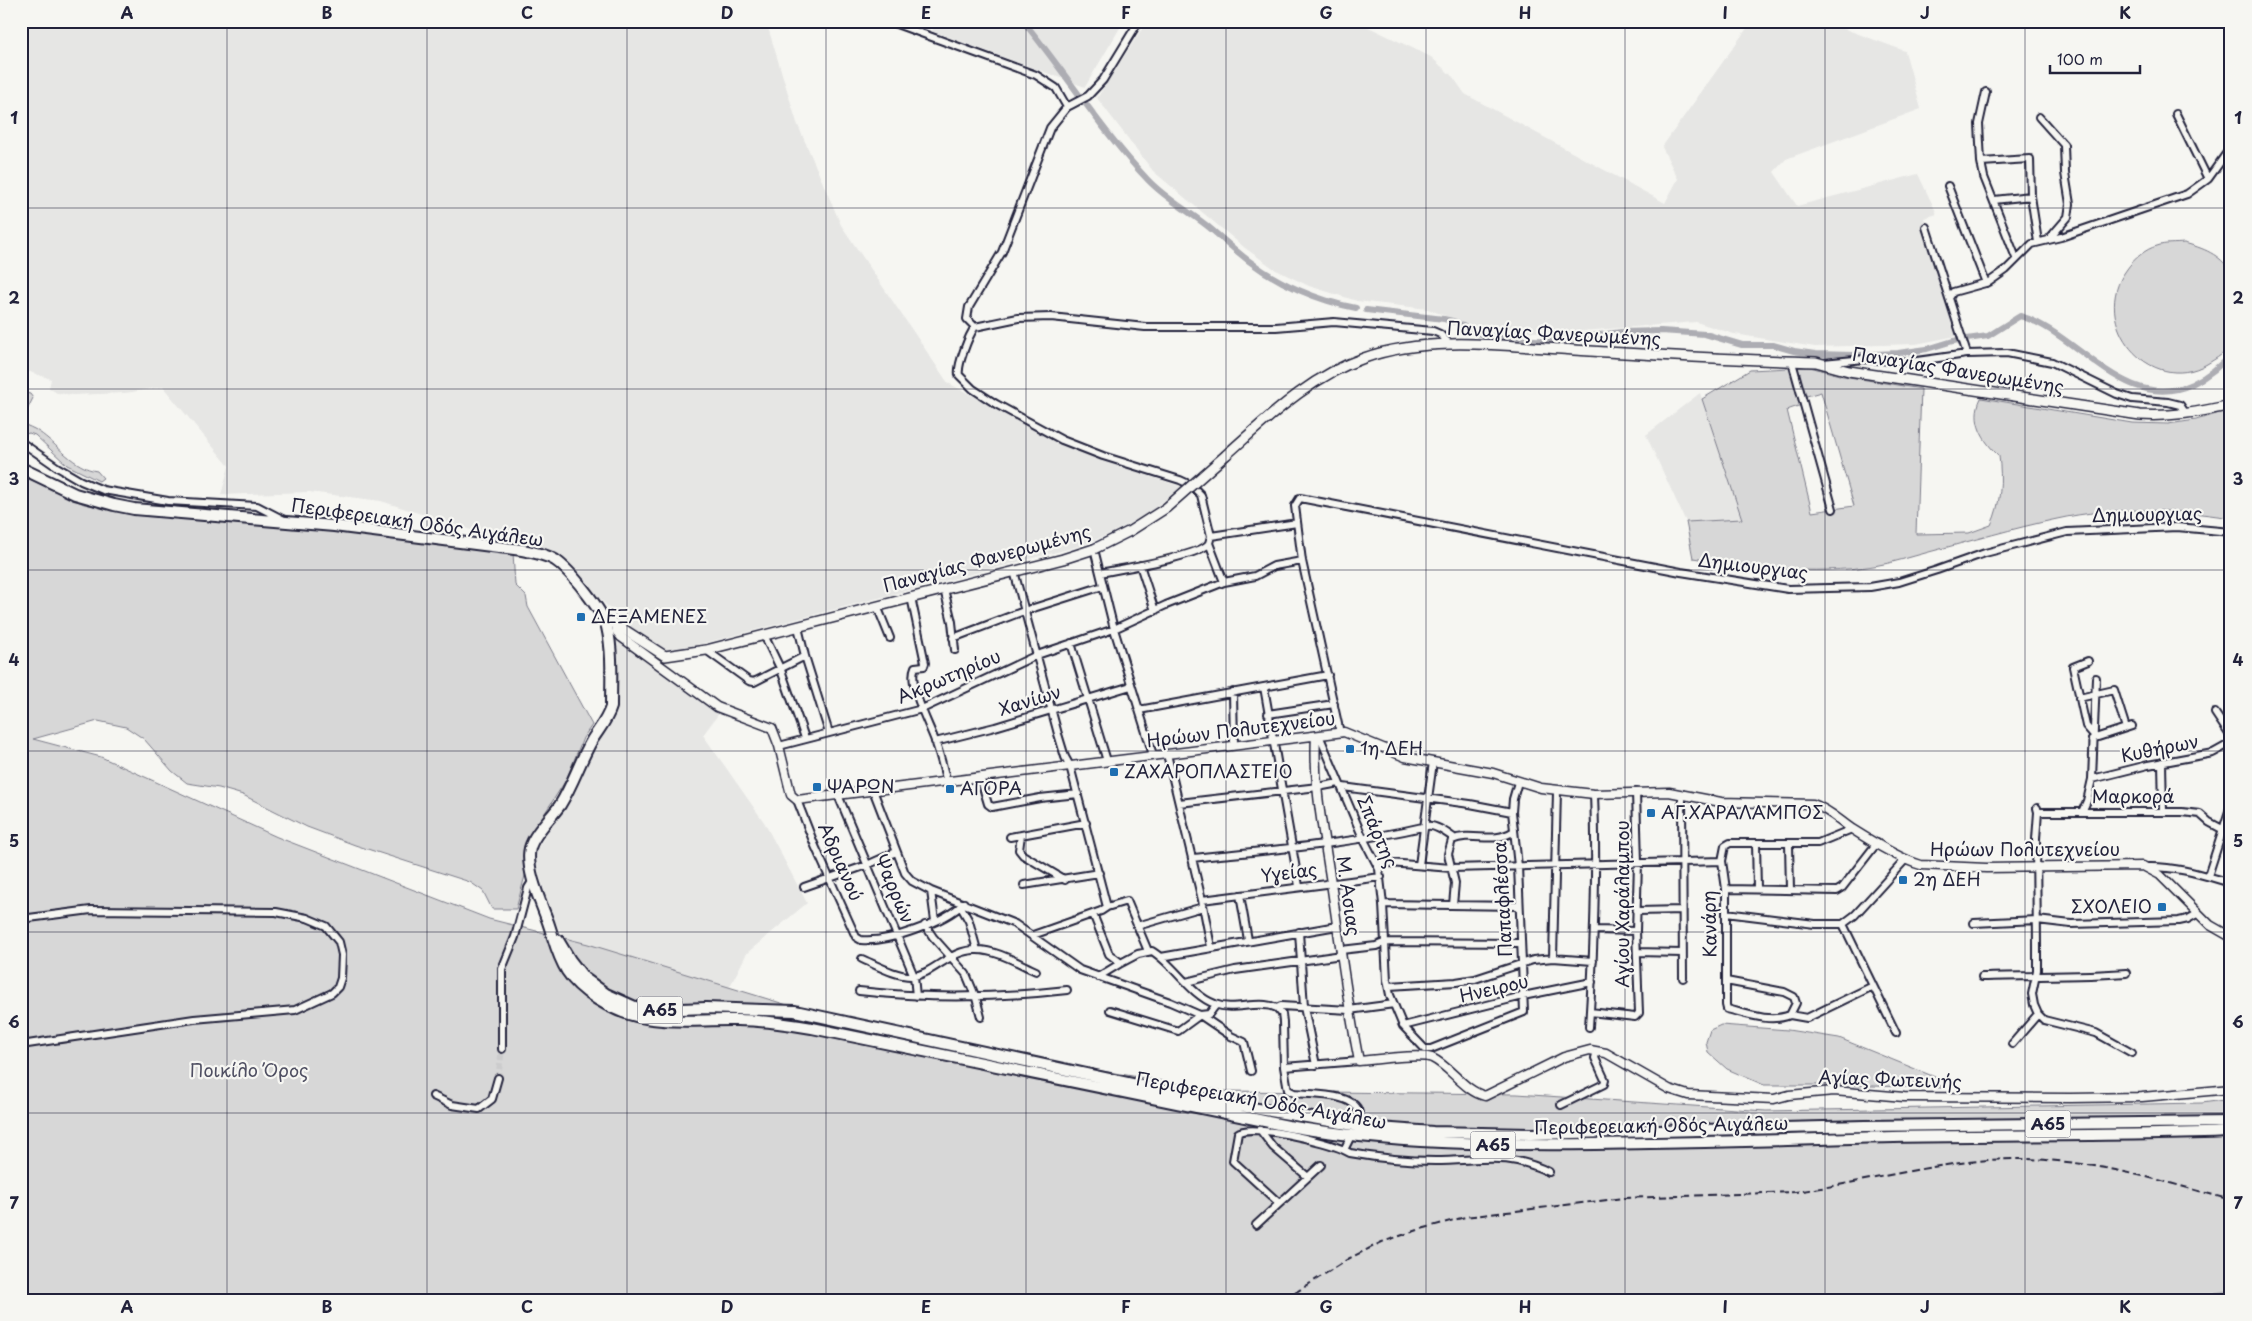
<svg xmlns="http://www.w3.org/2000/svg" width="2252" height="1321" font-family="'Playpen Sans',sans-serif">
	<rect width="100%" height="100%" fill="#f6f6f2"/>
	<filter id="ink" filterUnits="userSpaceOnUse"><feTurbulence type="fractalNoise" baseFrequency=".02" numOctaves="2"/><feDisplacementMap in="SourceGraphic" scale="10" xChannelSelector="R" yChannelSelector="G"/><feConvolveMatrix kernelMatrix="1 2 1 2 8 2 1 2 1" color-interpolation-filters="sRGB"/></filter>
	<g filter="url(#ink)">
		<!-- built -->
		<path fill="#e6e6e4" d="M 21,21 L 766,21 L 797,123 L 841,225 L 948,383 L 1087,455 L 1182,487 L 1144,516 L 1110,534 L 1080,546 L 674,651 L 665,650 L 654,646 L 620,621 L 564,558 L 552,551 L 508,542 L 381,501 L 309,492 L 221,495 L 229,466 L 163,387 L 125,393 L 73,395 L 57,393 L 49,388 L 51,379 L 21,369 Z
			M 937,21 L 1124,21 L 1085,87 L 932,31 Z
			M 1147,21 L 1356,21 L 1431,57 L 1453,77 L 1465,94 L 1665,203 L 1678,179 L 1662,147 L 1750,24 L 1756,21 L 1823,21 L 1905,51 L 1921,109 L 1786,159 L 1774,172 L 1797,206 L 1918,174 L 1937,214 L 1924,218 L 1966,334 L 1916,344 L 1815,347 L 1734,334 L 1696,322 L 1558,333 L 1519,331 L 1476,328 L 1428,309 L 1357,301 L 1309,286 L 1276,270 L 1245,248 L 1153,171 L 1097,98 Z
			M 1700,393 L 1742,519 L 1686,522 L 1646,435 Z
			M 613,636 L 688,693 L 720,712 L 703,735 L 764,822 L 807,903 L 747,953 L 723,1000 L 570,953 L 548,905 L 534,854 L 562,809 L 609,718 Z"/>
		<!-- green -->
		<path fill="#d7d7d7" stroke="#7c7c89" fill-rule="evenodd" d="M 2184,243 C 2203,248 2220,254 2231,272 C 2231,292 2234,322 2231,341 C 2229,352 2215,359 2207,364 C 2150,397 2087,322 2127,269 C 2134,259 2145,249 2157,246 C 2165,243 2175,244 2184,243 Z
			M 1810,367 L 1843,376 L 1921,389 L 1916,534 L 1969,533 L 1991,525 C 2001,504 2002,479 1999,456 C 1983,441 1970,421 1981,398 L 2132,423 L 2168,424 L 2196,420 L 2223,412 L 2231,442 L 2231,518 C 2173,509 2115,506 2057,519 C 2014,528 1971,541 1929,552 C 1910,557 1892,563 1874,566 C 1812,575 1753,568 1693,558 L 1686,522 L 1742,519 L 1702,399 L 1750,370 ZM 1821,392 L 1854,506 L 1812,512 L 1787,410 L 1804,404 L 1803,397 Z
			M 26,393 L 30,394 L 33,398 L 27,410 L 21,410 L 21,396 Z
			M 21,423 C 27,426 34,428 39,432 C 57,444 74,468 97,471 L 103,478 L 99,481 L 67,465 L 35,435 L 29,433 L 22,435 Z
			M 21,475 L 84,504 L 130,513 L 327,530 L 513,553 L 515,585 L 526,596 L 528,607 L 592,725 L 583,738 L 566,780 L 525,844 L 523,854 L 526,872 L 516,909 L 492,909 L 483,891 L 470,882 L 355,845 L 307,827 L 243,795 L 219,788 L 187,783 L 172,771 L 144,739 L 126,727 L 98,721 L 33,739 L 101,757 L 277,837 L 489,919 L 588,944 L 879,1033 L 974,1050 L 1224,1091 L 1517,1094 L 1766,1111 L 2202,1103 L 2231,1099 L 2231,1291 L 2214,1293 L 2209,1300 L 21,1300 Z
			M 1721,1025 L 1788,1030 L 1839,1038 L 1935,1077 L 1942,1088 L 1839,1085 L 1764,1085 L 1727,1069 L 1708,1052 L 1706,1042 L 1710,1030 Z"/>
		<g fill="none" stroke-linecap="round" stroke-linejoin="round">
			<!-- canal -->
			<path stroke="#adadb3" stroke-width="6" d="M 1023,21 C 1066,73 1102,132 1148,180 C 1167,200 1191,212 1211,229 C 1224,240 1236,251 1249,261 C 1279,284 1319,301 1356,308
				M 1366,310 L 1444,319 L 1456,322 L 1474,332 L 1487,336 L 1515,339 L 1555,341 L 1621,332 L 1661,331 L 1705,334 L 1742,345 L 1773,345 L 1794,351 L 1815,354 L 1853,355 L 1898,353 L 1927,349 L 1953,341 L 1988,336 L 2020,316 C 2076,331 2125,415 2192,384 C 2206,377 2221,366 2231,353"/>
			<!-- minor-tunnel -->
			<path stroke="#cccccd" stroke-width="6" stroke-dasharray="6 3" stroke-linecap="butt" d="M 498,1078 L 502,1049"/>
			<!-- minor casing -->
			<g stroke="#22223b" stroke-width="10">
				<path id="minor" d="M 888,21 L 1036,75 L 1056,88 L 1067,107
					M 1139,21 L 1103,80 L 1088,96 L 1067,107 L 1050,128 L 1002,252 L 969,307 L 967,319 L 975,327 L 1018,318 L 1051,317 L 1145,327 L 1276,327 L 1334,322 L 1433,331 L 1440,334 L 1451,345
					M 1986,92 L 1979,124 L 1981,162 L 1984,177 L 2016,258
					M 2176,114 L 2208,179
					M 2039,117 L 2064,145 L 2065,173 L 2070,204 L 2068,217 L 2049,239
					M 1981,162 L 2030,159 L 2031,196 L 2038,242
					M 1948,186 L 1986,283
					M 1994,200 L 2031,196
					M 1926,227 L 1967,354
					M 1949,298 L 1953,292 L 1989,282 L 2006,270 L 2032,244 L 2061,237 L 2187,194 L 2208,179 L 2231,147
					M 975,327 C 969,335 957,365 959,375 L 973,389 L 996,404 L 1062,440 L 1103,456 L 1180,480 L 1191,485 L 1201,495 L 1211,536 L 1209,543 L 1224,582
					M 1792,362 L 1833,509
					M 1823,363 L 1865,359 L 1910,362 L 1967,354 L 2007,353 L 2052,362 L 2117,394 L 2132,399 L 2168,402 L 2180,405 L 2186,414
					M 21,442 L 57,467 L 81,481 L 103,490 L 168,501 L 257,506 L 284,520
					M 1211,536 L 1297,523
					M 1094,549 L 1114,629 L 1153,755
					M 1140,565 L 1155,611
					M 1014,571 L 1058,734 L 1065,757 L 1070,766 L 1107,907 L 1101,911 L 1033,935
					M 1100,573 C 1119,569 1202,556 1209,543
					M 944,589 L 952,622 L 955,650
					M 911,597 L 925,663 L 924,666 L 915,667 C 907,684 929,724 935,741 C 940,754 943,768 947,782
					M 877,606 L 890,638
					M 798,627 L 805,656 L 829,733
					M 764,635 L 781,670 L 805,738
					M 953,638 L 1024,611 L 1103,586
					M 1071,643 L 1107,761
					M 706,650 L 749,681 L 754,682 L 805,656
					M 2088,661 L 2073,667 L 2086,726 L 2093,734
					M 1264,687 L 1299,886
					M 1233,692 L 1234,745
					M 2079,698 L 2114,690 L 2126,728
					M 1139,710 L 1328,675
					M 2215,713 L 2231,737
					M 1268,714 L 1334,704
					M 1340,733 L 1302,561 L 1295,506 L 1300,498 L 1681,572 L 1788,589 L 1870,587 L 1899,582 L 1937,570 L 1985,553 L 2067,532 L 2177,527 L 2231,532
					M 1319,735 L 1363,838 L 1379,869 L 1383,904 L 1387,980 L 1390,995 L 1403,1026 L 1425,1049 L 1431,1049 L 1524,1012 L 1518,866 L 1512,812 L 1513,799 L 1518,782
					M 2092,739 L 2132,726
					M 935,742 L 995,727 L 1131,686
					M 779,746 L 922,709 L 1037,655 L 1114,629 L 1166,605 L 1224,582 L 1255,576 L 1274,566 L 1302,561
					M 1167,754 L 1202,900 L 1211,947
					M 2162,762 L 2163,812
					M 980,777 L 988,804 L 992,807 L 1040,798 L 1078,794
					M 2092,779 L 2148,765 L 2213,753 L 2231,743
					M 1343,787 L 1470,804 L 1512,812
					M 873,790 L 905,873 L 912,881 L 931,891 L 1015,924 L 1080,970 L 1170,1002 L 1200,1015 L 1231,1036 L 1244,1042 L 1251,1071
					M 1682,794 L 1683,978
					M 838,795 L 914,976 L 916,996
					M 797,800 L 815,846 L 856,937 L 861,940 C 888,943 945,922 964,903
					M 1179,803 L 1318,787 L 1339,783
					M 2037,808 L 2038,812 L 2036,839 L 2037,947 L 2037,970 L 2032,994 L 2034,1005 L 2038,1014 L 2044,1020 L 2096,1033 L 2132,1053
					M 2038,812 L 2182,812 L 2200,814 L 2209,822 L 2222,829
					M 2082,812 L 2087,801 L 2092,779 L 2096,678
					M 1021,835 L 1019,850 L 1023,855 L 1065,880
					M 1010,837 L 1086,823
					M 1756,843 L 1757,889
					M 1789,844 L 1790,890
					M 1192,858 C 1270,850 1351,844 1427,826 C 1435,824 1448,834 1454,838
					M 1377,862 L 1451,868 L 1722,861
					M 1419,865 L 1433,762
					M 2147,867 C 2176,866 2203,875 2231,883
					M 2208,876 L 2231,805
					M 1024,885 L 1099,873
					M 804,887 L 867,865 L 896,852
					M 1726,889 L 1837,891 L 1842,888 L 1877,843
					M 931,891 L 935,921
					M 1240,895 L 1248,940
					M 1202,900 L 1381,877
					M 1383,904 L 1518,906
					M 1453,905 L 1455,883 L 1448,854 L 1452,840 C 1472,831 1493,845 1514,831
					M 961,907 L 969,921 L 977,950
					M 1107,907 L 1127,901 L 1148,951
					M 1638,911 L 1682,910
					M 1726,913 L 1815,924 L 1843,924
					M 1093,914 L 1109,954 L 1121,963 L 1138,954 L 1152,951 C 1174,964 1190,995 1215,1004 C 1234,1012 1257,999 1277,1008 L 1281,1006 L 1349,1010 L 1394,1004
					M 21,919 L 91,910 L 276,912 L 307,918 L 326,926 L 339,942 L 342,955 L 341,978 L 338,987 L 332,993 L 295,1010 L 194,1019 L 21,1045
					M 1974,923 L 2037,920 L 2071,924 L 2179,921 L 2188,919 L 2197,914
					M 925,925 L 933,937 L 966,974 L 976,998 L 981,1017
					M 1137,926 L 1203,907
					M 1595,930 L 1636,931
					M 1299,932 L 1304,1007 L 1316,1065
					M 1341,950 L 1376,946 L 1386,942 L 1520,943
					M 1637,952 L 1682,953
					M 1161,957 L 1337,926
					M 1553,958 L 1557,791
					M 862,959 C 876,965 897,977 913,976 C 934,974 950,949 977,950 C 997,950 1018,963 1036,971
					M 1098,977 L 1121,963
					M 1982,977 C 2030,975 2078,977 2126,973
					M 1726,981 L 1784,992 L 1794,997 L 1796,1003 L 1790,1015 C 1770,1023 1747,1014 1727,1009 L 1726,1005 L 1726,889 L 1722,861 L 1725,846 L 1730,843 L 1818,843 L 1852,829
					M 1186,982 L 1235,970 L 1342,955
					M 1389,986 L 1456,982 L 1475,979 L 1533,960 L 1553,958 L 1593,961
					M 859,991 C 929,999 997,998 1067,990
					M 1277,1008 L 1282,1014 L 1283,1022 L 1284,1067 L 1288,1090 L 1294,1093 C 1311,1095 1361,1092 1359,1117
					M 1110,1010 L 1178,1031 L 1200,1015 L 1209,1014 L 1216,1005
					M 1590,1012 L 1635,1017 L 1639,1013 L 1636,931 L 1638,863 L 1636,792
					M 1790,1015 L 1807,1018 L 1873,986
					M 1403,1026 L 1523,996 L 1592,982
					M 1589,1027 C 1594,949 1597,872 1594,794
					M 1896,1033 L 1843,924 L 1855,915 L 1906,859
					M 2012,1044 L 2038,1014
					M 502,1049 L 502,969 L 515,937 L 528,888 L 533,880
					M 1284,1067 L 1359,1061
					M 433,1096 L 452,1105 L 479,1109 L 492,1099 L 498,1078
					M 1561,1105 L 1604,1084 L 1605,1080 L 1595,1058 L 1597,1051
					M 1260,1130 L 1273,1147 L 1308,1177
					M 1349,1140 L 1344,1150 L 1350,1153 C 1378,1158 1408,1161 1435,1161 C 1480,1161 1506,1151 1549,1172
					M 1279,1203 L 1233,1161 L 1238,1133 C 1250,1123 1328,1142 1344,1150
					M 1256,1225 L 1321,1165
					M 2222,1300 L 2231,1298"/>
			</g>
			<!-- tertiary casing -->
			<g stroke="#22223b" stroke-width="11">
				<path id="tertiary" d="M 616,625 L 617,632 L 621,637 L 717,707 L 772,728 L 779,746 L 791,795 L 797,800 L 1344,732 L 1405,757 L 1493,773 L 1541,788 L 1594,794 L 1669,792 L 1721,802 L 1813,804 C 1828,809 1839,820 1852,829 C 1871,841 1901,860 1921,865 L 1986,868 L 2143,866 L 2160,875 L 2210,925 L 2231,937
					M 1316,736 C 1313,785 1324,835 1331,883 C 1340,943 1347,1002 1359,1061 C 1374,1060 1420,1053 1432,1058 C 1451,1067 1464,1091 1485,1096 L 1564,1057 L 1590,1050 L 1606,1053 L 1669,1089 L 1688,1095 L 1774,1099 L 1789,1095 L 1834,1091 L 1904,1097 L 2070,1098 L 2142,1097 L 2231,1089"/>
			</g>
			<!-- secondary casing -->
			<g stroke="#22223b" stroke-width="12">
				<path id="secondary" d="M 1226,455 C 1269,417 1309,377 1364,358 C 1427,335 1508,346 1574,350 C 1654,355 1735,360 1816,362 L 1849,371 L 2140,415 C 2171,417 2200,412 2231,405
					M 600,614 L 665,656 L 706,650 L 1063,559 L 1094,549"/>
			</g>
			<!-- trunk casing -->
			<g stroke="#22223b" stroke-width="14">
				<path id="trunk" d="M 21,468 L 75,494 L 114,505 L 134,509 L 334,526 L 522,550 C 533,552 545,554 555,560 C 570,570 602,610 607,627 C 613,652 611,682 611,707 C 607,720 599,729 592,740 C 580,761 573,784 560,805 C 551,818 534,833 530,848 C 525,868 541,903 548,922 C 554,939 557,955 567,971 C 574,982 586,992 597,999 C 643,1029 686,1019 737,1020 C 762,1020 788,1024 812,1028 L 1288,1126 C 1391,1144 1491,1145 1595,1144 C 1681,1143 1766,1141 1851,1138 C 1978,1134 2104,1137 2231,1132
					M 558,940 L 570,960 L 584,978 L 606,994 L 635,1007 L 656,1010 L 706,1008 L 795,1011 L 1211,1101 L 1366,1127 L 1433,1132 L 1530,1134 L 1865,1126 L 2231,1122"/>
			</g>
			<!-- minor -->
			<use href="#minor" stroke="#f6f6f2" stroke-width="6"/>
			<!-- tertiary -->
			<use href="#tertiary" stroke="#f6f6f2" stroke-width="8"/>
			<!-- secondary -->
			<use href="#secondary" stroke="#f6f6f2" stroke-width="9"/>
			<!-- trunk -->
			<use href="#trunk" stroke="#f6f6f2" stroke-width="10"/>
			<!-- rail -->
			<path stroke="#22223b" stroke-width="2" stroke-dasharray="8 4" stroke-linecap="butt" d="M 1284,1300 L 1348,1259 L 1382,1242 L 1421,1229 L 1465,1217 L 1624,1198 L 1795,1192 C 1871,1182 1946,1158 2023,1159 C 2095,1160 2163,1181 2231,1200"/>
			<!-- secondary-bridge casing -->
			<g stroke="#22223b" stroke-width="12" stroke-linecap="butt">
				<path id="secondary-bridge" d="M 1094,549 L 1130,531 L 1166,508 L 1226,455"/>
			</g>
			<!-- secondary-bridge -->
			<use href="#secondary-bridge" stroke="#f6f6f2" stroke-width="9"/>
		</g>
	</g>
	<!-- grid -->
	<path fill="none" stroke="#22223b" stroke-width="1" stroke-opacity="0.55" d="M 227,21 L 227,1300M 427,21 L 427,1300M 627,21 L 627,1300M 826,21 L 826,1300M 1026,21 L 1026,1300M 1226,21 L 1226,1300M 1426,21 L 1426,1300M 1625,21 L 1625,1300M 1825,21 L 1825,1300M 2025,21 L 2025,1300M 21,208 L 2231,208M 21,389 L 2231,389M 21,570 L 2231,570M 21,751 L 2231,751M 21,932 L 2231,932M 21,1113 L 2231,1113"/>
	<!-- markers -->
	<g fill="#1f6fb2" stroke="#f6f6f2" stroke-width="2">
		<rect x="576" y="612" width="10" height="10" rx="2.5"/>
		<rect x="1345" y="744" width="10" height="10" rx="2.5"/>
		<rect x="1109" y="767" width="10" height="10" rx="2.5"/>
		<rect x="812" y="782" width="10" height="10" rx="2.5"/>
		<rect x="945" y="784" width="10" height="10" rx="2.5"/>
		<rect x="1646" y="808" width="10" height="10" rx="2.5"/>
		<rect x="1898" y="875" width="10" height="10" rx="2.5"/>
		<rect x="2157" y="902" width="10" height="10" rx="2.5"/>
	</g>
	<g text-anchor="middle" stroke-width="4.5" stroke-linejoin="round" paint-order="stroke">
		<!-- shield labels -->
		<g fill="#f6f6f2" stroke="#626272" stroke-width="1">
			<rect x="637.5" y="996.5" width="45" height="27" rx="4"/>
			<rect x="2025.5" y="1110.5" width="45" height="27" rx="4"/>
			<rect x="1470.5" y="1131.5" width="45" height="27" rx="4"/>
		</g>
		<g font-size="16" font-weight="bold" fill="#22223b">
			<text x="660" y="1016">Α65</text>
			<text x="2048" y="1130">Α65</text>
			<text x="1493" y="1151">Α65</text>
		</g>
		<!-- street labels -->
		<g font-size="18" fill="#22223b" stroke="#f6f6f2">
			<text transform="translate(1554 334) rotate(3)" y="6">Παναγίας Φανερωμένης</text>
			<text transform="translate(1958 371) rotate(9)" y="6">Παναγίας Φανερωμένης</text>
			<text transform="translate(2147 515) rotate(-1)" y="6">Δημιουργιας</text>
			<text transform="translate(417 523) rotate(8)" y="6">Περιφερειακή Οδός Αιγάλεω</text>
			<text transform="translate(987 559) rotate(-15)" y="6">Παναγίας Φανερωμένης</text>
			<text transform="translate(1753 567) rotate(7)" y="6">Δημιουργιας</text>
			<text transform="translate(949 677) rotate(-23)" y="6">Ακρωτηρίου</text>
			<text transform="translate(1030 701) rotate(-17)" y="6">Χανίων</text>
			<text transform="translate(1241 730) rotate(-7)" y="6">Ηρώων Πολυτεχνείου</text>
			<text transform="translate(2160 749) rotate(-11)" y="6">Κυθήρων</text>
			<text x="2133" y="803">Μαρκορά</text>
			<text transform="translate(1377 832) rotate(67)" y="6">Σπάρτης</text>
			<text x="2025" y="856">Ηρώων Πολυτεχνείου</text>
			<text transform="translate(840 862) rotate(66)" y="6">Αδριανού</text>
			<text transform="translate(1289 873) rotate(-7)" y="6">Υγείας</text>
			<text transform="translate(894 889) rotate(67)" y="6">Ψαρρών</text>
			<text transform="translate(1348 896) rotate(82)" y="6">Μ. Ασιας</text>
			<text transform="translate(1503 899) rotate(-93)" y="6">Παπαφλέσσα</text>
			<text transform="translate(1623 904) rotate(-90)" y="6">Αγίου Χαράλαμπου</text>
			<text transform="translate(1710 924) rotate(-91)" y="6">Κανάρη</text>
			<text transform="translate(1494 989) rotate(-13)" y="6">Ηνειρου</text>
			<text transform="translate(1890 1080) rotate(2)" y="6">Αγίας Φωτεινής</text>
			<text transform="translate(1261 1101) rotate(10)" y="6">Περιφερειακή Οδός Αιγάλεω</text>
			<text transform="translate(1661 1126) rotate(-1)" y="6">Περιφερειακή Οδός Αιγάλεω</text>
		</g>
		<!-- poi labels -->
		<g font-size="18" fill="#22223b" stroke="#f6f6f2" text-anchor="start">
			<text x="591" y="623">ΔΕΞΑΜΕΝΕΣ</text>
			<text x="1360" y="755">1η ΔΕΗ</text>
			<text x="1124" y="778">ΖΑΧΑΡΟΠΛΑΣΤΕΙΟ</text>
			<text x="827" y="793">ΨΑΡΩΝ</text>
			<text x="960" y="795">ΑΓΟΡΑ</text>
			<text x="1661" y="819">ΑΓ.ΧΑΡΑΛΑΜΠΟΣ</text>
			<text x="1913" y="886">2η ΔΕΗ</text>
			<text x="2152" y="913" text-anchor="end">ΣΧΟΛΕΙΟ</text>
		</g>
		<!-- park labels -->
		<g font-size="18" fill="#4f4f62" stroke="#f6f6f2">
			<text x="249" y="1077">Ποικίλο Όρος</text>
		</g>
	</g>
	<!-- margin -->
	<rect width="2252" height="1321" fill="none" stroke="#f6f6f2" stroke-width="55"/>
	<!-- scale -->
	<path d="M2050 65v8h90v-8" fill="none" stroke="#22223b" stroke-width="2.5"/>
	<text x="2057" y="65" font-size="15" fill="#22223b" stroke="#f6f6f2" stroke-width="4" paint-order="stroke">100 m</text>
	<rect x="28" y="28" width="2196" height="1266" fill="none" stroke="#22223b" stroke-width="2"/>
	<g font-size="16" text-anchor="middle" font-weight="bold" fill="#22223b">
		<text x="127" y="19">A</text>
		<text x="327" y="19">B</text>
		<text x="527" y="19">C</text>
		<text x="727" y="19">D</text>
		<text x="926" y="19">E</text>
		<text x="1126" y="19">F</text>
		<text x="1326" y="19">G</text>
		<text x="1525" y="19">H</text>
		<text x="1725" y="19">I</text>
		<text x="1925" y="19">J</text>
		<text x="2125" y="19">K</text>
		<text x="14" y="124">1</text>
		<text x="2238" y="124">1</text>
		<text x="14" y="304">2</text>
		<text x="2238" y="304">2</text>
		<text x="14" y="485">3</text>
		<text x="2238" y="485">3</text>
		<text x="14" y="666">4</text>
		<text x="2238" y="666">4</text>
		<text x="14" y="847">5</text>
		<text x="2238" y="847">5</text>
		<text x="14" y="1028">6</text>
		<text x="2238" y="1028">6</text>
		<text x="14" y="1209">7</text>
		<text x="2238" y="1209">7</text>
		<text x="127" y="1313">A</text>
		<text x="327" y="1313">B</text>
		<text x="527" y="1313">C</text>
		<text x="727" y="1313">D</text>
		<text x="926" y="1313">E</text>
		<text x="1126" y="1313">F</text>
		<text x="1326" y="1313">G</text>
		<text x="1525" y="1313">H</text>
		<text x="1725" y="1313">I</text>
		<text x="1925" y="1313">J</text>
		<text x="2125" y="1313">K</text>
	</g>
</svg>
